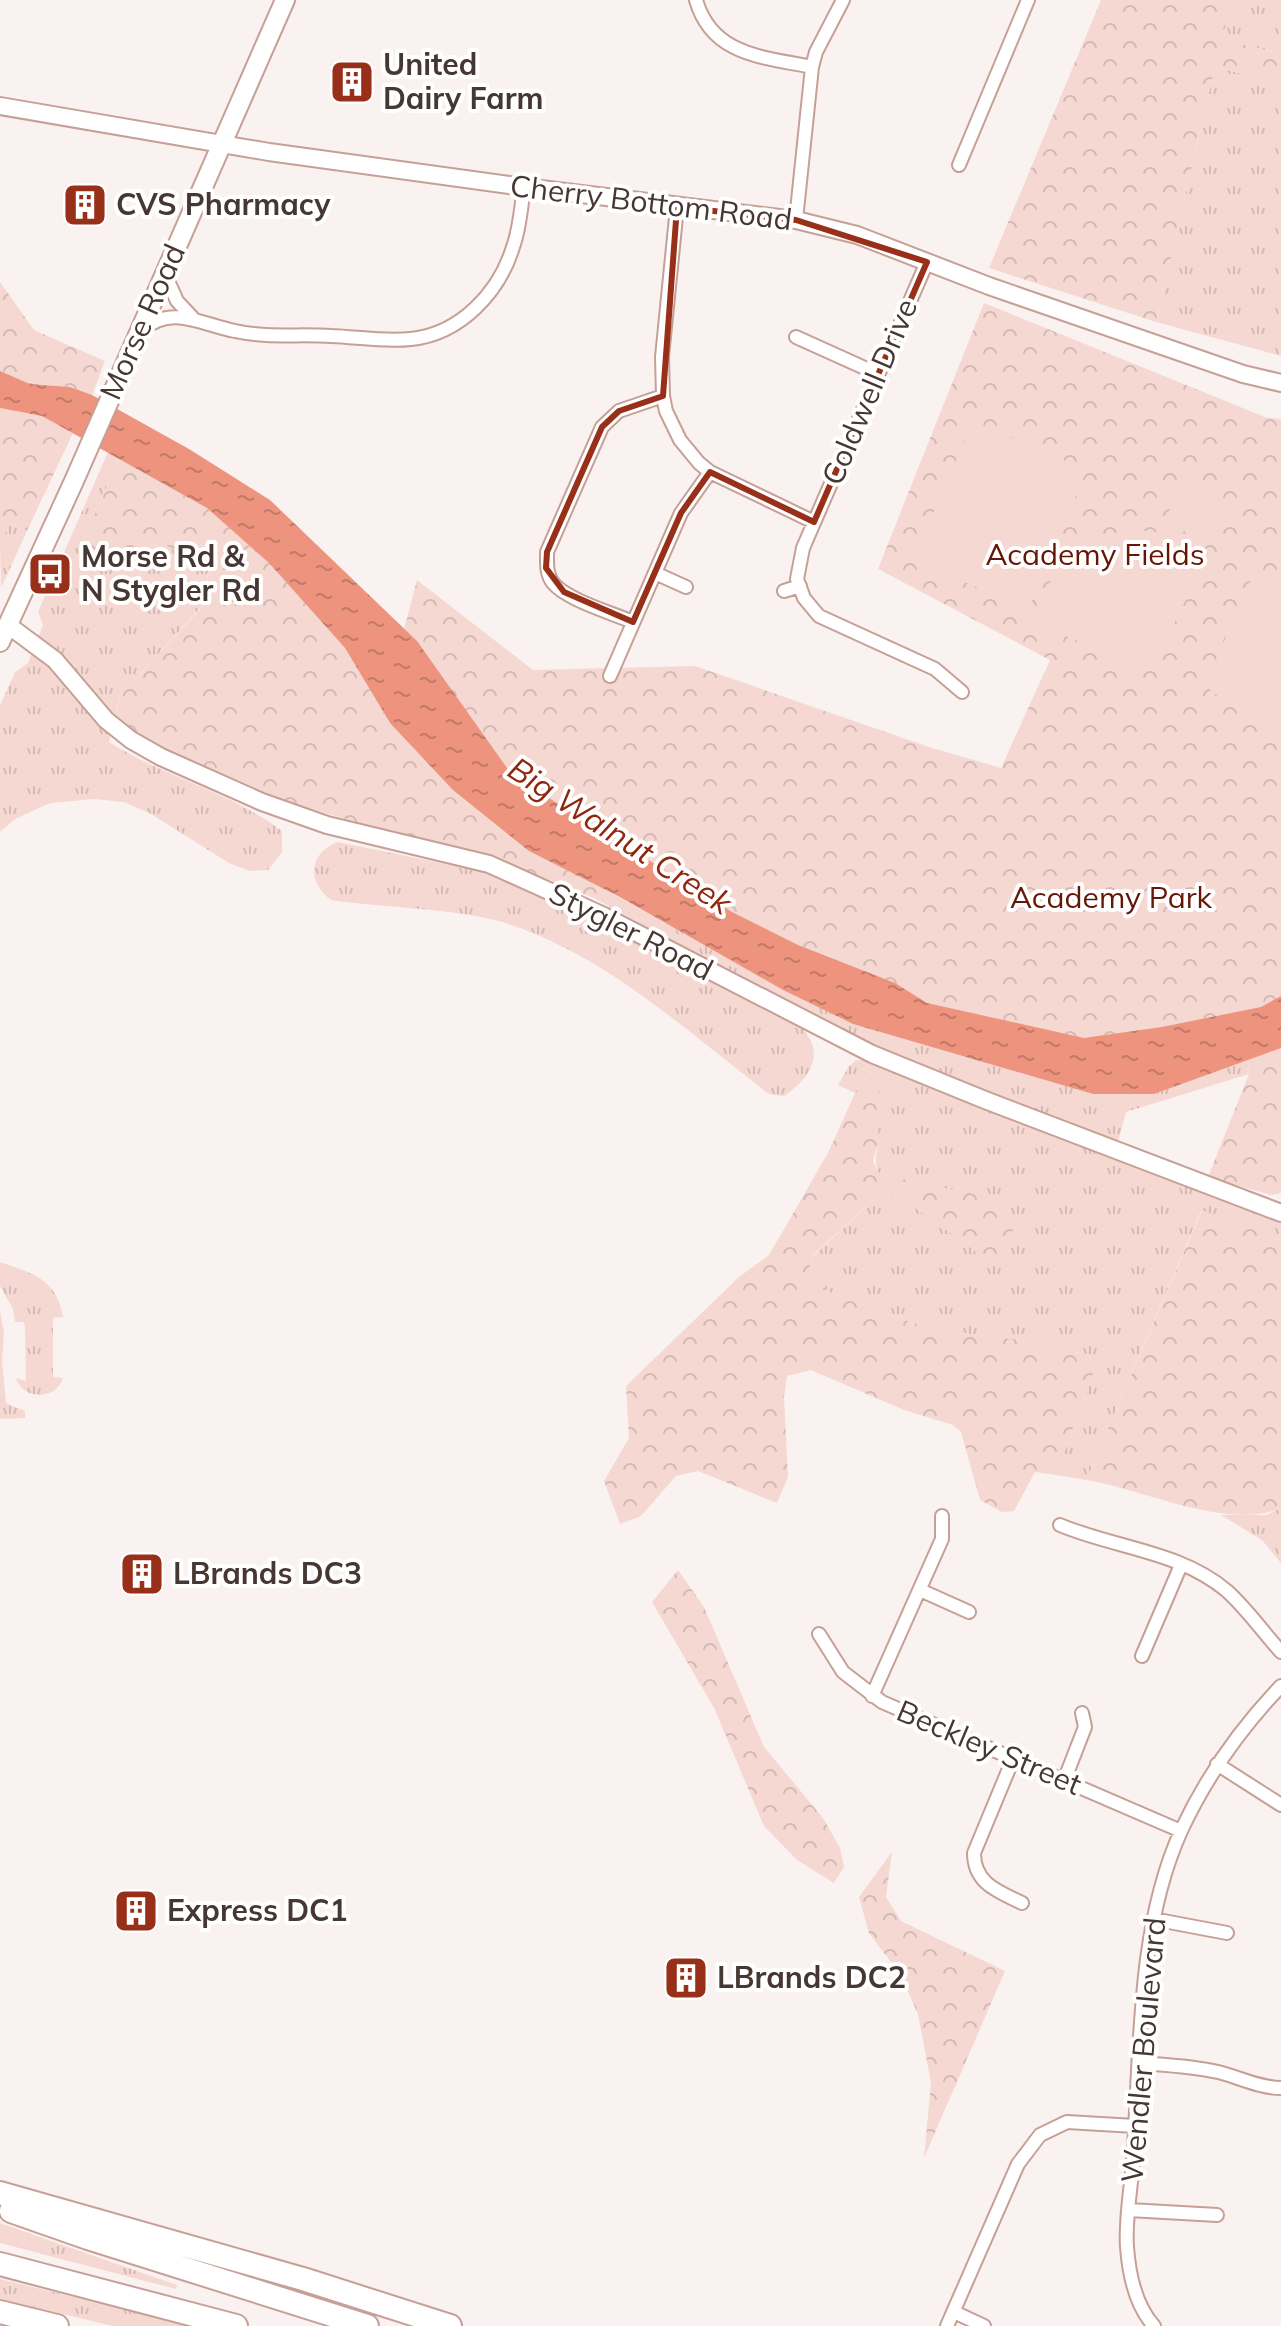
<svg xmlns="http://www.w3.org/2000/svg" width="1281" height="2326" font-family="Mulish,sans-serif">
	<defs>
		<pattern id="grass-tufts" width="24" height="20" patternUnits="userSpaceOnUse" patternTransform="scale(2)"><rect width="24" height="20" fill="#f5d8d1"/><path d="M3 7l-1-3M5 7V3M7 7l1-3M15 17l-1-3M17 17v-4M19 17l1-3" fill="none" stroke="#d3bab4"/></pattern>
		<pattern id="forest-crowns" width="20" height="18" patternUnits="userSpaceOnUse" patternTransform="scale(2)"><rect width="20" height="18" fill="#f5d8d1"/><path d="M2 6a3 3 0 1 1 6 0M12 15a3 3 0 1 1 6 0" fill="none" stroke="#d3bab4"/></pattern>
		<pattern id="water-ripples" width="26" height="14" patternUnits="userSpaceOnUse" patternTransform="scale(2)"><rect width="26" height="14" fill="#ed937e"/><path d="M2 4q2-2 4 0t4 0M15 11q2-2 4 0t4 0" fill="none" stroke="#c27968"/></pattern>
	</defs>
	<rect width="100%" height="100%" fill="#faf2f0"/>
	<!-- grass -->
	<path fill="url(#grass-tufts)" d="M 1234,0 L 1281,0 L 1281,54 L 1220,39 Z
		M 1215,67 L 1281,83 L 1281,356 L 1156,322 Z
		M 108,452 L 119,458 L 76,558 L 92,564 L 162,543 L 209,568 L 203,605 L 120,696 L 109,742 C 164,777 231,792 282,831 L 282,852 L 268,870 L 250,871 L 229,863 L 151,814 L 124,802 L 94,799 L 50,803 L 15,819 L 0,832 L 0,706 L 15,672 L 28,663 L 43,625 L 38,612 Z
		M 10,524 L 27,531 L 1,588 L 0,542 Z
		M 338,842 L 505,876 L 592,916 L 802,1028 C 826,1055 810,1078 784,1096 L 769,1094 C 685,1030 604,953 502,922 C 452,908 384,908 331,900 C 306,882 309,852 338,842 Z
		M 599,886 L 783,990 L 853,1024 L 1093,1094 L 1154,1094 L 1248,1059 L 1249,1074 L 1126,1112 L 1117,1146 L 985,1095 L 837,1030 L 594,898 Z
		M 856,1060 L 874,1061 L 1281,1219 L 1281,1240 L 1201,1211 L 1086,1480 L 1056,1475 L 1094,1371 L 1089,1355 L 1021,1340 L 930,1329 L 828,1292 L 809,1270 L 812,1257 L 883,1191 L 897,1195 L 930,1186 L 879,1174 C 872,1156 879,1153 878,1136 C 878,1112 874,1095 864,1073 L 855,1093 L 838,1085 L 849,1066 Z
		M 0,1262 C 32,1273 57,1279 63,1317 L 53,1318 L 53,1377 L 63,1378 C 56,1401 22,1400 16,1378 L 26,1381 L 25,1327 L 24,1322 L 15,1322 L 13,1309 L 0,1286 Z
		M 0,1311 L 4,1333 L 2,1360 L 6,1403 L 25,1411 L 25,1418 L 0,1419 Z
		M 1281,1508 L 1281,1563 L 1262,1540 L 1221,1515 L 1266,1515 Z
		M 0,2223 L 177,2285 L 176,2289 L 0,2243 Z
		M 0,2279 L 193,2326 L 113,2326 L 0,2299 Z"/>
	<!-- forest -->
	<path fill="url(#forest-crowns)" d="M 1101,0 L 1234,0 L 1221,39 L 1281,54 L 1281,83 L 1215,67 L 1156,322 L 989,268 Z
		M 0,282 L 34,330 L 105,361 L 92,395 L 70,387 L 30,384 L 0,371 Z
		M 984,303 L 1265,417 L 1281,419 L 1281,1031 L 1069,1066 L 636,887 L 390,682 L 417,580 L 533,670 L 695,666 L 932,748 L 1001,768 L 1050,660 L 878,569 Z
		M 0,408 L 42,416 L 73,433 L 27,531 L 10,524 L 0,542 Z
		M 119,458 L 207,508 L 269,563 L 345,648 L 390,723 L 529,851 L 599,886 L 594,898 L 488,856 L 359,823 L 298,805 L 174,757 L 133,732 L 116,715 L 120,696 L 203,606 L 209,569 L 162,543 L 92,564 L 76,558 Z
		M 1281,1048 L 1281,1193 L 1271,1195 L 1208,1177 L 1249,1074 L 1248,1059 Z
		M 864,1073 L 884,1082 L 876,1099 L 879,1141 L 873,1160 L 879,1174 L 1007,1201 L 1014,1225 L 1007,1263 L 997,1267 L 897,1195 L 883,1191 L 812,1256 L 809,1270 L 828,1292 L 930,1329 L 1021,1340 L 1089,1355 L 1094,1371 L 1056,1475 L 1035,1472 L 1014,1511 L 1002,1512 L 980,1500 L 961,1432 L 953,1425 L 904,1410 L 811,1370 L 787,1376 L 784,1397 L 788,1477 L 777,1503 L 698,1471 L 676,1476 L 641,1516 L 620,1524 L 604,1481 L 629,1438 L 626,1386 L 739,1277 L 769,1255 L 828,1153 Z
		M 1202,1210 L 1281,1240 L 1281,1508 C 1226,1531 1144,1489 1086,1480 Z
		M 678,1570 L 704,1607 L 764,1747 L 823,1818 L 840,1848 L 844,1867 L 834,1883 L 797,1860 L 764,1826 L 714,1708 L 652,1602 Z
		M 892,1852 L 886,1897 L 901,1921 L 1005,1971 L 924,2158 L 931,2083 L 918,2014 L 900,1974 L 869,1933 L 859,1897 Z"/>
	<!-- pitch -->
	<path fill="#f5d8d1" d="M 973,421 L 1087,470 L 1028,609 L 913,560 Z
		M 1183,481 L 1224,499 L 1206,541 L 1164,522 Z
		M 1135,530 L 1156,532 L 1209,553 L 1153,666 L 1142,669 L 1031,621 C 1052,570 1077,535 1135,530 Z
		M 1256,569 L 1281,579 L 1281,726 L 1211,692 L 1207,680 Z"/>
	<!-- water -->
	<path fill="url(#water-ripples)" d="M 0,371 L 30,384 L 70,387 L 92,395 L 189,449 L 270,500 L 417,641 L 512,775 L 732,912 L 798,945 L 895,983 L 927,1003 L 1084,1038 L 1162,1027 L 1261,1007 L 1281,996 L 1281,1048 L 1154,1094 L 1093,1094 L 853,1024 L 783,990 L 618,896 L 529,851 L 453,790 L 390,723 L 345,648 L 269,563 L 207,508 L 42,416 L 0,408 Z"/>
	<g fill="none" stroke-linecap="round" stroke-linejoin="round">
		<!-- minor casing -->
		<g stroke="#c6a096" stroke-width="16">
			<path id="minor" d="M 696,0 C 712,56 764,57 812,67
				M 959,165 L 1028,0
				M 677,207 L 662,357 L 663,396 L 666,411 L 680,440 L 699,463 L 710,472 L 814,522
				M 796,220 L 812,67 L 816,52 L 843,0
				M 927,262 L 803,548 L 797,579 L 804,598 L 819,616 L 935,669 L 962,692
				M 165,274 L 177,301 L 193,318
				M 143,330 C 171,304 203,325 235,331 C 266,338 300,334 332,336 C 357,337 385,342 411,339 C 460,334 499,293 513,247 C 520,228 521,207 524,187
				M 796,337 L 878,374
				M 655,573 L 686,587
				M 784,591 L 800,586
				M 633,622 C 612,613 567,600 553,583 C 546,574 547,563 547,552 L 602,427 L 619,411 L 663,396
				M 610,676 L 681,513 L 710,472
				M 1060,1525 C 1114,1548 1180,1551 1227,1591 C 1247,1609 1263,1632 1281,1652
				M 920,1590 L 969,1612
				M 819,1634 L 843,1672 L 882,1702 L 1181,1831
				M 1142,1656 L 1181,1565
				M 872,1696 L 942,1539 L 942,1516
				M 1013,1759 L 974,1853 C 974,1883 997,1891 1022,1903
				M 1217,1764 L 1281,1805
				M 1064,1781 L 1085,1727 L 1082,1713
				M 1153,1919 L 1227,1933
				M 1140,2063 C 1166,2065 1192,2066 1218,2072 C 1238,2077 1260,2088 1281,2088
				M 1129,2210 L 1217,2215
				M 954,2312 L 984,2326
				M 947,2326 L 1018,2164 L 1040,2135 L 1067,2122 L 1135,2126
				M 1154,2326 C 1135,2305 1129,2274 1127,2247 C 1125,2219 1131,2189 1133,2162 C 1141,2055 1136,1930 1181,1831 C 1206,1777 1240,1729 1281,1686"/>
		</g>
		<!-- secondary casing -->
		<g stroke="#c6a096" stroke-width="20">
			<path id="secondary" d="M 0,106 L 269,152 L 524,187 L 796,220 L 857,235 L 989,286 L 1243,374 L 1281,383
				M 8,625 L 55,660 L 106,720 L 131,740 L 161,757 L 262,802 L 327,825 L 489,864 L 604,916 L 872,1054 L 985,1100 L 1281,1213"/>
		</g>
		<!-- primary casing -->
		<g stroke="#c6a096" stroke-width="22">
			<path id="primary" d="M 0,642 L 74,481 L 285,0"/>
		</g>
		<!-- motorway casing -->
		<g stroke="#c6a096" stroke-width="26">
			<path id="motorway" d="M 0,2193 L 303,2279 L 450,2326
				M 11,2211 L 88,2238 L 367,2326
				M 0,2264 L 236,2326
				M 0,2312 L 57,2326"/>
		</g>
		<!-- minor -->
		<use href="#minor" stroke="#fff" stroke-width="12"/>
		<!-- secondary -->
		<use href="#secondary" stroke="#fff" stroke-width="16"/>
		<!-- primary -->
		<use href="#primary" stroke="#fff" stroke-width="18"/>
		<!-- motorway -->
		<use href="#motorway" stroke="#fff" stroke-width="22"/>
	</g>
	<!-- marked area -->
	<path fill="none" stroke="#983019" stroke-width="6" stroke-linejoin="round" d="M 677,207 L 796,220 L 927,262 L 814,522 L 710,472 L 681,513 L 633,622 L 564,592 L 546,568 L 547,552 L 602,427 L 619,411 L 663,396 Z"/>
	<!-- icons -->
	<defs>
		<g id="building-square" transform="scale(2.3)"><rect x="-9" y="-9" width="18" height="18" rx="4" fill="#983019" stroke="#fff"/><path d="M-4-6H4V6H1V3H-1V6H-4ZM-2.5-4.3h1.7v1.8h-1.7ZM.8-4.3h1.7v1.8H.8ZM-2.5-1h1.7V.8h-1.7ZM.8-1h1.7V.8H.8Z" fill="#fff"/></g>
		<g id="bus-square" transform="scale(2.3)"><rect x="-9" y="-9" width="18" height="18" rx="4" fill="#983019" stroke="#fff"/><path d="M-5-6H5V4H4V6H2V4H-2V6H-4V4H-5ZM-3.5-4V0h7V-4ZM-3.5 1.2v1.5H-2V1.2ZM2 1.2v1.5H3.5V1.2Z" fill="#fff"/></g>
	</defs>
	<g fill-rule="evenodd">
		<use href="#building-square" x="352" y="82"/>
		<use href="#building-square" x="85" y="205"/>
		<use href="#bus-square" x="50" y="574"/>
		<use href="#building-square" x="142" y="1574"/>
		<use href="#building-square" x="136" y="1911"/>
		<use href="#building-square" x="686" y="1978"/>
	</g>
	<g text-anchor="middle" stroke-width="8" stroke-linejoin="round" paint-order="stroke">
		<!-- poi labels -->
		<g font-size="30" font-weight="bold" fill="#463733" stroke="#fff" text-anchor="start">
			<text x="383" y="75">United<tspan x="383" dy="34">Dairy Farm</tspan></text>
			<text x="116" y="215">CVS Pharmacy</text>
			<text x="81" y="567">Morse Rd &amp;<tspan x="81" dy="34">N Stygler Rd</tspan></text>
			<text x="173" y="1584">LBrands DC3</text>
			<text x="167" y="1921">Express DC1</text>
			<text x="717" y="1988">LBrands DC2</text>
		</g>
		<!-- street labels -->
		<g font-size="30" fill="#463733" stroke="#fff">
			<text transform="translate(651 203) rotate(7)" y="10">Cherry Bottom Road</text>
			<text transform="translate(143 322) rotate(-66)" y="10">Morse Road</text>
			<text transform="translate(870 392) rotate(-67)" y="10">Coldwell Drive</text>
			<text transform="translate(631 932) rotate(27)" y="10">Stygler Road</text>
			<text transform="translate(989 1748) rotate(23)" y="10">Beckley Street</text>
			<text transform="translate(1144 2050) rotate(-85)" y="10">Wendler Boulevard</text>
		</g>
		<!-- park labels -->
		<g font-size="30" fill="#661605" stroke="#fff">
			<text x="1095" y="565">Academy Fields</text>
			<text x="1111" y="908">Academy Park</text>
		</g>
		<!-- water labels -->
		<g font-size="32" font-style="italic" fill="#8f260e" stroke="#fff">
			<text transform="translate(620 836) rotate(33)" y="11">Big Walnut Creek</text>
		</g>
	</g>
</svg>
